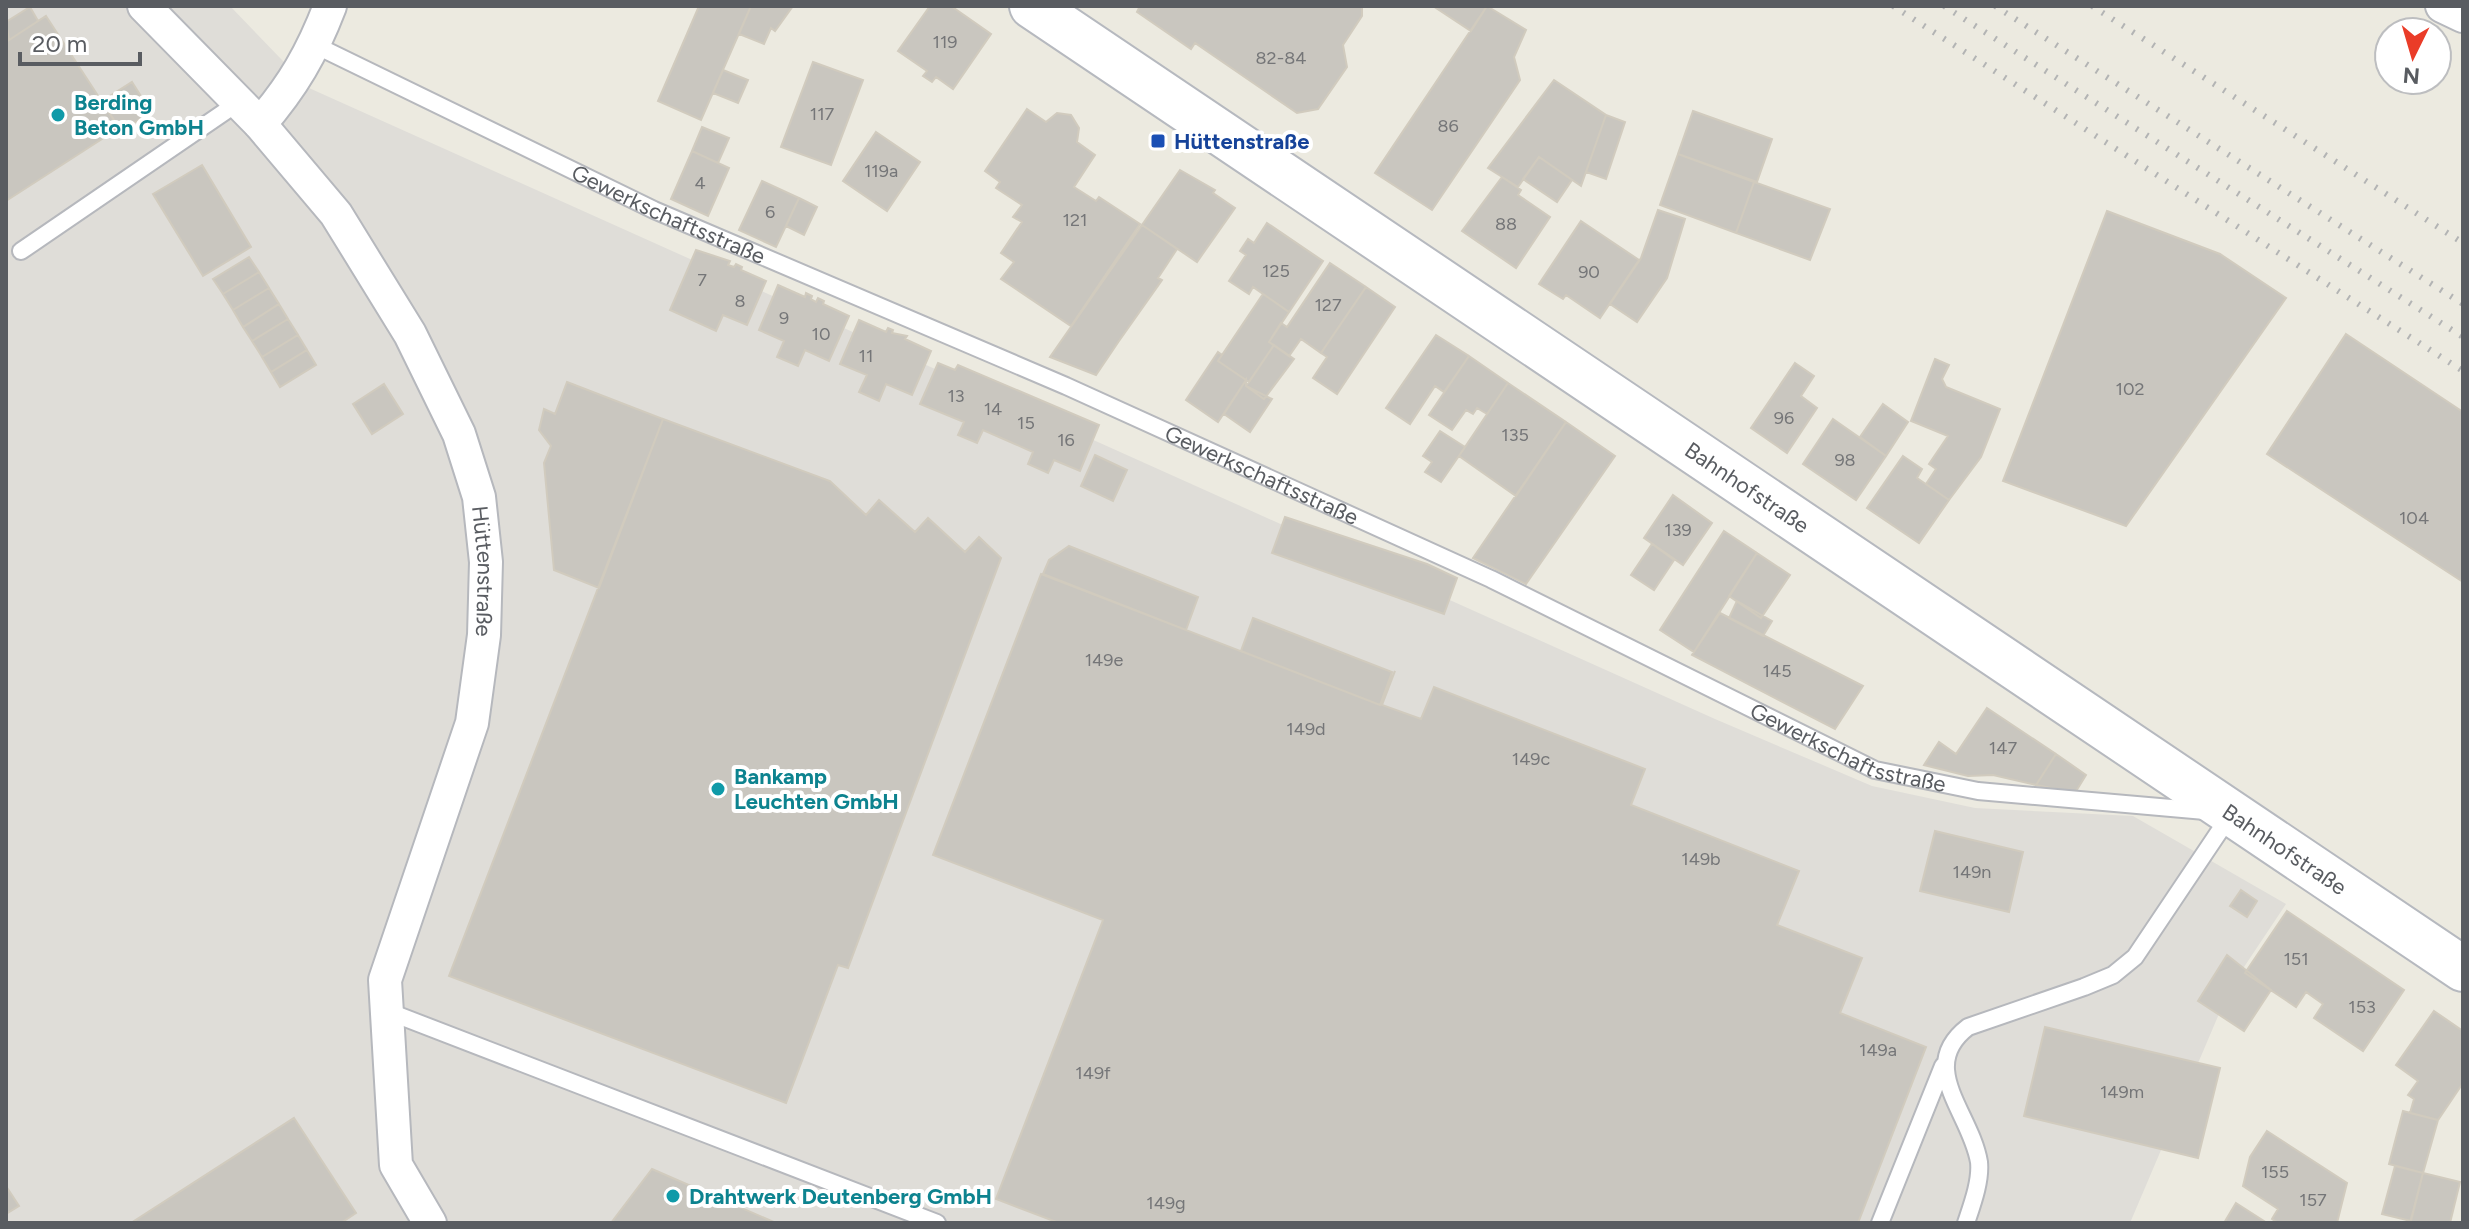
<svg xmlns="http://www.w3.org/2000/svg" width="2469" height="1229" font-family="Figtree,sans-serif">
	<rect width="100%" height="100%" fill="#eceae0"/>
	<!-- industrial -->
	<path fill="#dfddd8" d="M 6,6 L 230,6 L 309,88 L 1715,719 L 1872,786 L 1975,808 L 2133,816 L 2286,904 L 2230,988 L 2130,1223 L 6,1223 Z"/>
	<!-- building -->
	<path fill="#c9c6bf" stroke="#d1cbbe" stroke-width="2" d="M 699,6 L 751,6 L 701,120 L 658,101 Z
		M 751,6 L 793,6 L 775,31 L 771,28 L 764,44 L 739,34 Z
		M 930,6 L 951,6 L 991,34 L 953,89 L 936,77 L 932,82 L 923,76 L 927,71 L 898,51 Z
		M 1140,6 L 1362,6 L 1362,16 L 1343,45 L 1347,67 L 1318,109 L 1297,113 L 1195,43 L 1191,49 L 1137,12 Z
		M 1433,6 L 1487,6 L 1471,31 Z
		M 1487,6 L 1526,30 L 1514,57 L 1520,80 L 1432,210 L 1375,173 Z
		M 30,7 L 38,21 L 9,40 L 6,22 Z
		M 46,16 L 119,128 L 6,201 L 6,42 Z
		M 813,62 L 863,80 L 831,165 L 781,147 Z
		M 723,70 L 748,80 L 738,103 L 713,93 Z
		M 1554,80 L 1606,115 L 1581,186 L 1539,157 L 1518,187 L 1488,168 Z
		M 132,82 L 151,112 L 121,131 L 102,101 Z
		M 1027,109 L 1046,122 L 1057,113 L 1071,115 L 1079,128 L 1077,142 L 1095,155 L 1074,187 L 1096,201 L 1099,197 L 1140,224 L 1071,326 L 1001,279 L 1014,262 L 1001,253 L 1022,222 L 1013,217 L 1022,205 L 996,188 L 1000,182 L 985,171 Z
		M 1693,111 L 1772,139 L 1757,182 L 1678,154 Z
		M 1606,115 L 1625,122 L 1606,179 L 1586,172 Z
		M 702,127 L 729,138 L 718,163 L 692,151 Z
		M 876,132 L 920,162 L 887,211 L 843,181 Z
		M 692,151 L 729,168 L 708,216 L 671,199 Z
		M 1678,154 L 1754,182 L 1736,233 L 1660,205 Z
		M 1539,157 L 1572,180 L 1557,202 L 1523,179 Z
		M 202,165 L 251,247 L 203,276 L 153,194 Z
		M 1180,170 L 1215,190 L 1213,193 L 1235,208 L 1197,262 L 1142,225 Z
		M 1502,177 L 1521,190 L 1518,195 L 1550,217 L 1516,268 L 1462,231 Z
		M 762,181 L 799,198 L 776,247 L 739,230 Z
		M 1754,182 L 1830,209 L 1810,260 L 1736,233 Z
		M 799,198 L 817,207 L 804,235 L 786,226 Z
		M 1658,210 L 1685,219 L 1667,278 L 1637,322 L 1610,304 L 1641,258 Z
		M 2107,211 L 2220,254 L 2286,298 L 2126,526 L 2003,481 Z
		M 1581,221 L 1639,260 L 1600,318 L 1566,295 L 1563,299 L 1539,284 Z
		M 1267,223 L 1323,261 L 1289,312 L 1253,287 L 1249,294 L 1229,281 L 1246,255 L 1240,251 L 1248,239 L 1254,243 Z
		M 1142,225 L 1177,249 L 1158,278 L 1162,280 L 1119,341 L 1096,375 L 1050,357 Z
		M 696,250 L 730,261 L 728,265 L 734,267 L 736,264 L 742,267 L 741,270 L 766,281 L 747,325 L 723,315 L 716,331 L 670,310 Z
		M 249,257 L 259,272 L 223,294 L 213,279 Z
		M 1330,263 L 1366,287 L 1321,353 L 1301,339 L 1289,356 L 1269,342 L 1281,323 L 1287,327 Z
		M 259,272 L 269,288 L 233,310 L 223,294 Z
		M 778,285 L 805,297 L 806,293 L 812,296 L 811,299 L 816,302 L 818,298 L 824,301 L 823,304 L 849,316 L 829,361 L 805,350 L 798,366 L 777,357 L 784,341 L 759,330 Z
		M 1366,287 L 1395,307 L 1337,394 L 1313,378 L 1327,357 L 1321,353 Z
		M 269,288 L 279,304 L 243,327 L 233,310 Z
		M 1263,294 L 1289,312 L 1269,342 L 1274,345 L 1249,382 L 1218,361 Z
		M 279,304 L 288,319 L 252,341 L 243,327 Z
		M 288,319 L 298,335 L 262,357 L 252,341 Z
		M 859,320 L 886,332 L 888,328 L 893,330 L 892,333 L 907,336 L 905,339 L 931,351 L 912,395 L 886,384 L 879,401 L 859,392 L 867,375 L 840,364 Z
		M 2346,334 L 2463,412 L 2463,582 L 2267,454 Z
		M 298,335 L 307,350 L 271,372 L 262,357 Z
		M 1436,335 L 1469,356 L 1444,392 L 1435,386 L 1410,424 L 1386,408 Z
		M 1274,345 L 1294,359 L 1264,399 L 1246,386 Z
		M 307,350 L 316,365 L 280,387 L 271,372 Z
		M 1218,352 L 1222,355 L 1218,361 L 1246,380 L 1218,422 L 1186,400 Z
		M 1469,356 L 1508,383 L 1487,414 L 1477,408 L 1473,414 L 1466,410 L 1452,430 L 1429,415 Z
		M 1935,359 L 1949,365 L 1942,379 L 1946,387 L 2000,409 L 1981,457 L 1949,500 L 1926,484 L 1936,469 L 1929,464 L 1948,436 L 1911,421 Z
		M 938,363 L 955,370 L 958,365 L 1099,425 L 1080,471 L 1054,460 L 1048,473 L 1028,464 L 1033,452 L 983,430 L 977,443 L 958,435 L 964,422 L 920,404 Z
		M 1795,363 L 1814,376 L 1801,396 L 1817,408 L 1787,453 L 1751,428 Z
		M 1246,380 L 1246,386 L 1272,399 L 1250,432 L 1224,414 Z
		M 567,382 L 663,419 L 599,588 L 554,570 L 544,463 L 551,446 L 539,430 L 544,409 L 555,414 Z
		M 1508,383 L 1566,422 L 1516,496 L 1459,456 Z
		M 384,384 L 403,414 L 372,434 L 353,404 Z
		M 1883,404 L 1908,422 L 1886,456 L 1860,437 Z
		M 663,419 L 830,481 L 866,515 L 879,500 L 915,532 L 928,518 L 965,552 L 979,537 L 1001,558 L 848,968 L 838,965 L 786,1103 L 449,976 Z
		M 1833,419 L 1886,456 L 1856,500 L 1803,464 Z
		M 1566,422 L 1615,456 L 1526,584 L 1473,558 Z
		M 1440,431 L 1465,447 L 1441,482 L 1425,472 L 1432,462 L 1423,456 Z
		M 1095,455 L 1127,470 L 1113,501 L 1081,486 Z
		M 1903,456 L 1922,469 L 1917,478 L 1949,500 L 1919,543 L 1867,508 Z
		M 1673,495 L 1712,523 L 1683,565 L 1644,538 Z
		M 1285,517 L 1427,564 L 1457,578 L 1444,614 L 1272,553 Z
		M 1724,531 L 1757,553 L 1694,652 L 1660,630 Z
		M 1652,544 L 1674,560 L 1654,590 L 1631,575 Z
		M 1069,546 L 1198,597 L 1186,630 L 1043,574 L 1049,560 Z
		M 1757,553 L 1790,575 L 1761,618 L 1729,596 Z
		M 1041,574 L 1380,705 L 1395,671 L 1382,705 L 1421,719 L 1434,687 L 1645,769 L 1631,805 L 1799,871 L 1777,925 L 1862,958 L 1840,1013 L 1926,1047 L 1858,1223 L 1059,1223 L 996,1199 L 1103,920 L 933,855 Z
		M 1737,601 L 1772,621 L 1763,636 L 1729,618 Z
		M 1720,613 L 1863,686 L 1835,729 L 1692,655 Z
		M 1253,618 L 1392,672 L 1380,705 L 1241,651 Z
		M 1987,708 L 2056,754 L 2036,785 L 1993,775 L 1968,776 L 1924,765 L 1939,742 L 1956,754 Z
		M 2056,754 L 2086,775 L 2075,793 L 2036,785 Z
		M 1935,831 L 2023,852 L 2009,912 L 1920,891 Z
		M 2241,890 L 2257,901 L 2247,917 L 2230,906 Z
		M 2287,911 L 2404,990 L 2363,1051 L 2314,1018 L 2323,1004 L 2306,992 L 2296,1007 L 2245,973 Z
		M 2227,955 L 2271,990 L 2244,1031 L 2198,1001 Z
		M 2434,1011 L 2463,1031 L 2463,1083 L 2438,1120 L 2410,1113 L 2414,1099 L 2408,1095 L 2418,1081 L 2396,1065 Z
		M 2045,1027 L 2220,1068 L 2198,1158 L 2024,1116 Z
		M 2403,1111 L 2438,1120 L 2423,1173 L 2389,1164 Z
		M 294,1118 L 356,1213 L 341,1223 L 131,1223 Z
		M 2267,1131 L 2347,1183 L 2337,1223 L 2278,1223 L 2272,1219 L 2278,1209 L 2243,1186 L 2250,1157 Z
		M 2395,1166 L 2423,1173 L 2411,1221 L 2382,1214 Z
		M 652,1169 L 776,1223 L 611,1223 Z
		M 2423,1173 L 2460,1182 L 2450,1223 L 2410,1223 Z
		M 6,1186 L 19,1206 L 6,1214 Z
		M 2236,1203 L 2267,1223 L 2224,1223 Z"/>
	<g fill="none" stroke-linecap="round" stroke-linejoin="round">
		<!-- lane casing -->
		<g stroke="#b6b8bd" stroke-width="20">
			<g id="lane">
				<path id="s1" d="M 315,45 L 654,210 L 1066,386 L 1491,579 L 1875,770 L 1978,791 L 2205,811"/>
				<path d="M 21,251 L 239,102"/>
				<path d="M 387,1011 L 937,1223"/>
				<path d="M 1880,1223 L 1943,1066"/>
				<path d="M 1966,1223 C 1972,1205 1981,1181 1979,1162 C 1971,1113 1916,1067 1968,1027 L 2084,987 L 2113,975 L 2135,957 L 2231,814"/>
			</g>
		</g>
		<!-- street casing -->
		<g stroke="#b6b8bd" stroke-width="36">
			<g id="street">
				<path id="s2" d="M 144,6 L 260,124 L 336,214 L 410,334 L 459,434 L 479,497 L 486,562 L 484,635 L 472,723 L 385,980 L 396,1165 L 430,1223"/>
				<path d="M 2442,6 L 2463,16"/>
				<path d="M 260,124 C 293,86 312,53 330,6"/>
			</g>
		</g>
		<!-- secondary casing -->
		<g stroke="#b6b9bf" stroke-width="48">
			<g id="secondary">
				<path id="s3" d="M 1032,6 L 2463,969"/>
			</g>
		</g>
		<!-- lane -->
		<use href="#lane" stroke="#fff" stroke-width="16"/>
		<!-- street -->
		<use href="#street" stroke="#fff" stroke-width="32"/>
		<!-- secondary -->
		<use href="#secondary" stroke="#fff" stroke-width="44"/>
		<!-- rail -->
		<path stroke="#b3b4b4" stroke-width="6" stroke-dasharray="2 10" stroke-linecap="butt" d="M 1893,6 L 2463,371
			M 1944,6 L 2463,337
			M 1995,6 L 2463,304
			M 2092,6 L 2463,243"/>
	</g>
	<!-- markers -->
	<g fill="#0f9aa8" stroke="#fff" stroke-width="3">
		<circle cx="58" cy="115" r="8"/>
		<circle cx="718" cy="789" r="8"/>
		<circle cx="673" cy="1196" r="8"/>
	</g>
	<rect fill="#1a4fb4" stroke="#fff" stroke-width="3" x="1150" y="133" width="16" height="16" rx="4"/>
	<g text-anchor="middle" stroke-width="8" stroke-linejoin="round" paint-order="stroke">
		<!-- number labels -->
		<g font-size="18" fill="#757678">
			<text x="945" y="48">119</text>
			<text x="1281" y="64">82-84</text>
			<text x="822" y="120">117</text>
			<text x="1448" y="132">86</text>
			<text x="881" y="177">119a</text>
			<text x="700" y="189">4</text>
			<text x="770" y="218">6</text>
			<text x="1075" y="226">121</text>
			<text x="1506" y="230">88</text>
			<text x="1276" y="277">125</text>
			<text x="1589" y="278">90</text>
			<text x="702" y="286">7</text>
			<text x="740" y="307">8</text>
			<text x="1328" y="311">127</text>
			<text x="784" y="324">9</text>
			<text x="821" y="340">10</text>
			<text x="866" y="362">11</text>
			<text x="2130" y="395">102</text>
			<text x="956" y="402">13</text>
			<text x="993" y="415">14</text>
			<text x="1784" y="424">96</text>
			<text x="1026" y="429">15</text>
			<text x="1515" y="441">135</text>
			<text x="1066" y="446">16</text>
			<text x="1845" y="466">98</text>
			<text x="2414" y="524">104</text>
			<text x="1678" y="536">139</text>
			<text x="1104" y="666">149e</text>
			<text x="1777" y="677">145</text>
			<text x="1306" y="735">149d</text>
			<text x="2003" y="754">147</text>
			<text x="1531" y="765">149c</text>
			<text x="1701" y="865">149b</text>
			<text x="1972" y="878">149n</text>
			<text x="2296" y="965">151</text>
			<text x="2362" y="1013">153</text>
			<text x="1878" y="1056">149a</text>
			<text x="1093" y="1079">149f</text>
			<text x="2122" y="1098">149m</text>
			<text x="2275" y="1178">155</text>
			<text x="2313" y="1206">157</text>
			<text x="1166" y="1209">149g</text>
		</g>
		<!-- culture labels -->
		<g font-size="22" font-weight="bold" fill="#0d838f" stroke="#fff" text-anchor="start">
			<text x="74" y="110">Berding<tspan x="74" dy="25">Beton GmbH</tspan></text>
			<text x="734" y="784">Bankamp<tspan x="734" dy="25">Leuchten GmbH</tspan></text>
			<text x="689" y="1204">Drahtwerk Deutenberg GmbH</text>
		</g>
		<!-- transit labels -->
		<g font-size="22" font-weight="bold" fill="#164399" stroke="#fff" text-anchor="start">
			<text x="1174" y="149">Hüttenstraße</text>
		</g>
		<!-- street labels -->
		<g font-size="22" fill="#595c61" stroke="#fff">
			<text dy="8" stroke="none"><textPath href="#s1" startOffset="392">Gewerkschaftsstraße</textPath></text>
			<text dy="8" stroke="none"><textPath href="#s1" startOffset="1040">Gewerkschaftsstraße</textPath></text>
			<text dy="8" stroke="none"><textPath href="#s3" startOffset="862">Bahnhofstraße</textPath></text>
			<text dy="8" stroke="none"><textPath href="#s2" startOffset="676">Hüttenstraße</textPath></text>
			<text dy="8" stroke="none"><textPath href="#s1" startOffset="1688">Gewerkschaftsstraße</textPath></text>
			<text dy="8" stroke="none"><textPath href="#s3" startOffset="1510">Bahnhofstraße</textPath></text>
		</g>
	</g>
	<!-- border -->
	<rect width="2469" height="1229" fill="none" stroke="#595c61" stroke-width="16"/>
	<!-- north arrow -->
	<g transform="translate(2413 56) rotate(185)"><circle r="38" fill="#ffffff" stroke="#bdbec0" stroke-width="2"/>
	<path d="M0-6L14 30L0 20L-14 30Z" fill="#ea3c28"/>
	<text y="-12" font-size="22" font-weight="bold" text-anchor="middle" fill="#595c61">N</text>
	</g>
	<!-- scale -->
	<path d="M20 52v12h120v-12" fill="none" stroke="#595c61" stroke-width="4"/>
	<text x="32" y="52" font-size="24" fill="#595c61" stroke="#ffffff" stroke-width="6" paint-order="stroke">20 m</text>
</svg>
